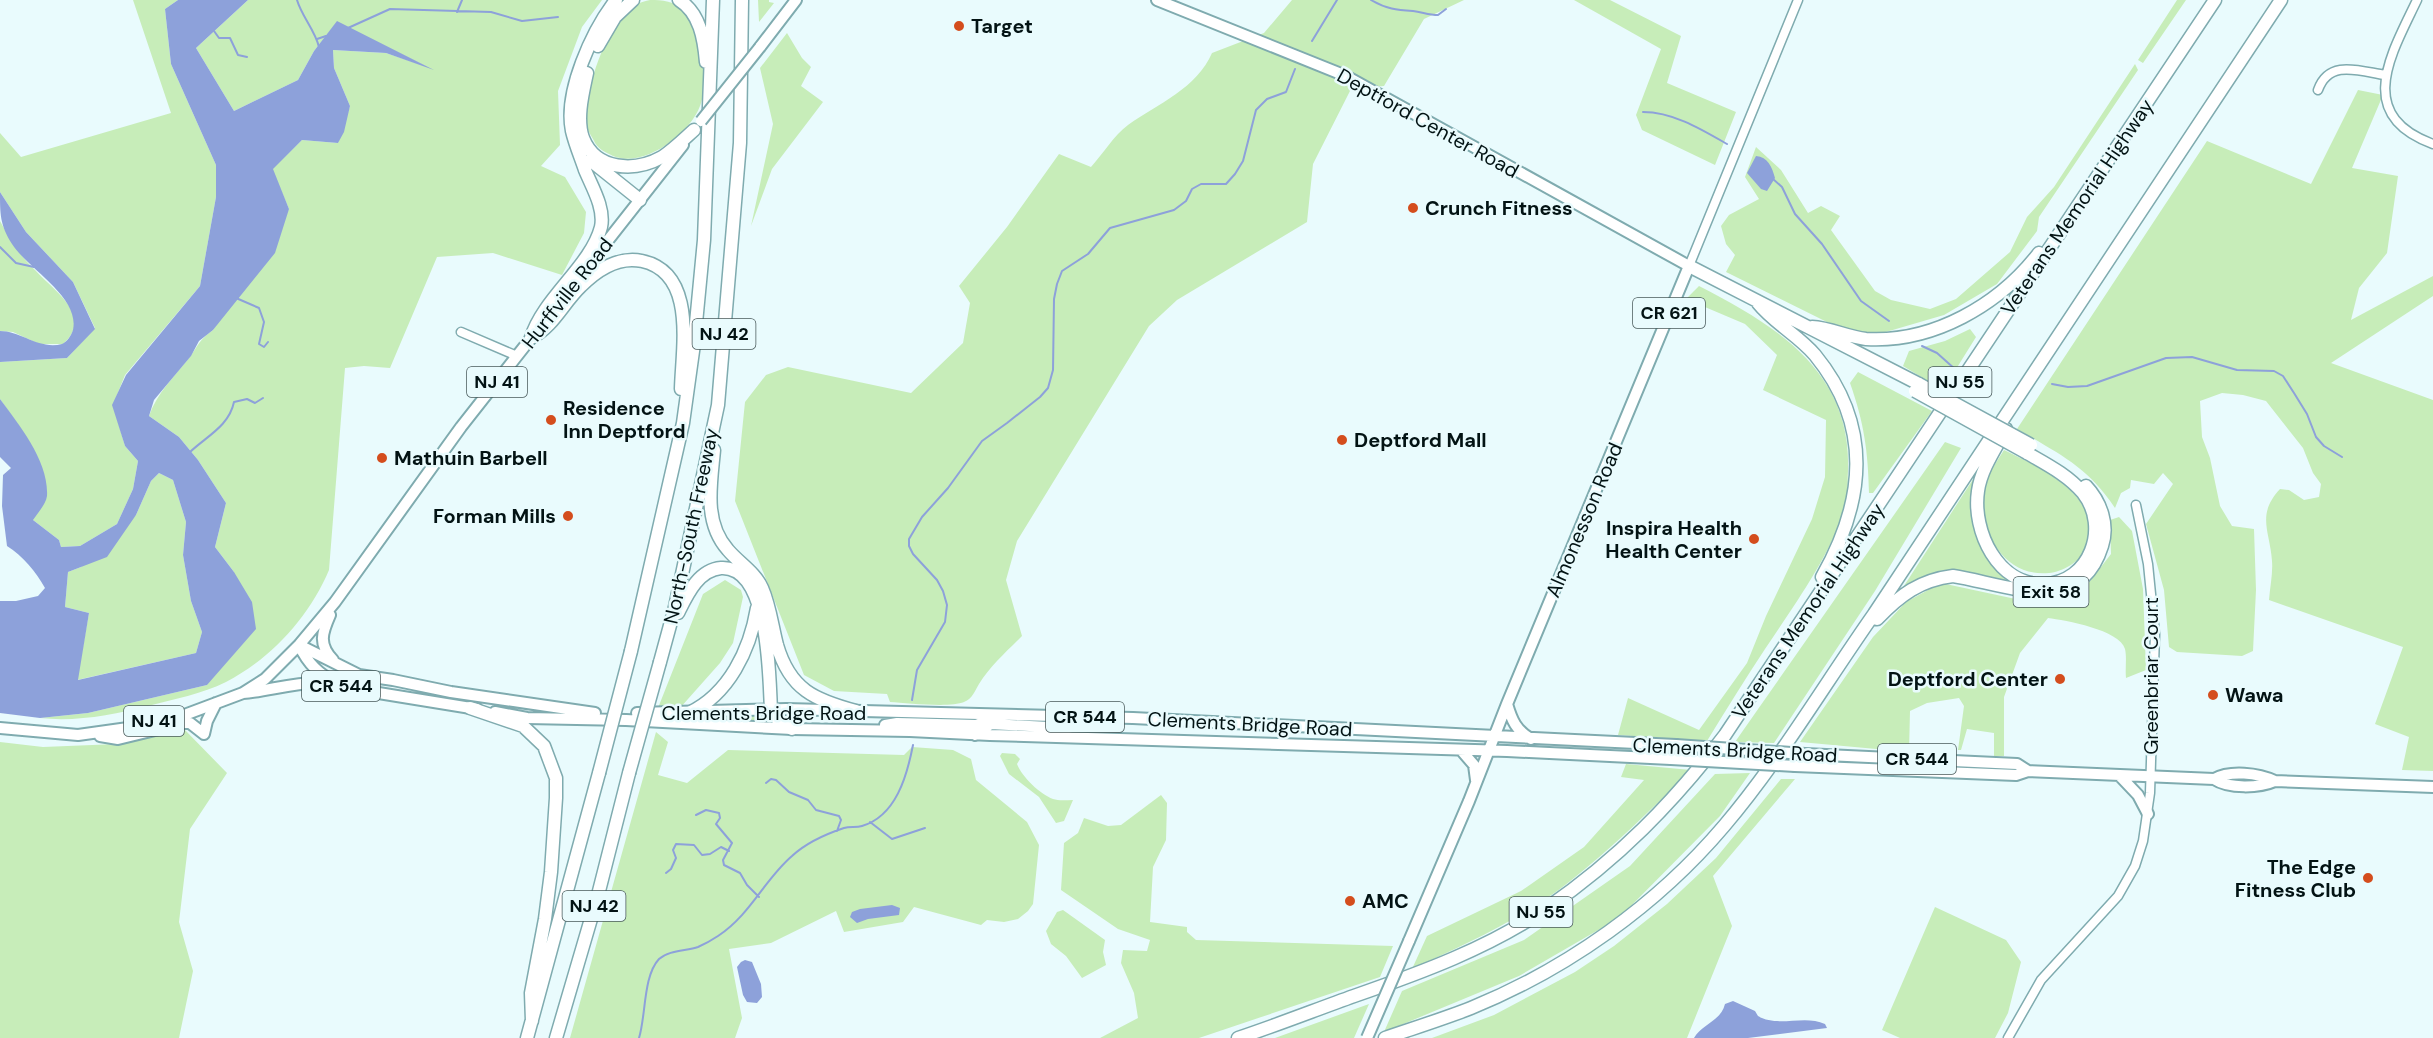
<svg xmlns="http://www.w3.org/2000/svg" width="2433" height="1038" font-family="'DM Sans',sans-serif">
	<rect width="100%" height="100%" fill="#e9fbfd"/>
	<!-- green -->
	<path fill="#c7edb9" d="M 133,0 L 178,0 L 165,9 L 171,64 L 216,165 L 216,197 L 200,286 L 125,375 L 113,405 L 125,446 L 138,461 L 133,489 L 117,524 L 80,546 L 61,547 L 59,540 L 33,520 L 21,429 L 0,399 L 0,362 L 67,358 L 95,328 L 73,282 L 26,232 L 0,192 L 0,133 L 21,157 L 171,113 Z
		M 248,0 L 602,0 L 582,27 L 558,91 L 560,145 L 541,166 L 565,177 L 586,212 L 584,233 L 562,275 L 493,253 L 437,257 L 390,368 L 364,366 L 345,368 L 329,570 C 309,617 272,658 226,682 C 202,694 174,699 148,706 C 114,715 75,722 40,718 L 88,713 L 207,685 L 234,572 L 215,547 L 226,503 L 198,460 L 179,437 L 149,416 C 157,393 174,377 189,358 C 199,345 198,341 213,330 L 289,209 L 272,169 L 302,140 L 338,143 L 350,106 L 334,68 L 333,50 L 386,53 L 425,66 L 337,22 L 314,51 L 298,80 L 234,111 L 196,48 Z
		M 650,0 C 662,0 675,1 684,10 C 702,25 709,85 700,106 C 690,134 643,169 613,156 C 605,152 600,150 595,143 C 593,138 588,132 587,126 C 582,97 604,33 626,12 C 632,5 641,2 650,0 Z
		M 758,0 L 769,0 L 769,2 L 774,3 L 759,22 Z
		M 1292,0 L 1464,0 L 1424,19 L 1384,86 L 1351,89 L 1313,164 L 1307,222 L 1177,300 L 1149,326 L 1017,541 L 1006,580 L 1022,636 C 1007,651 990,666 979,684 C 974,692 973,698 964,702 C 950,708 907,703 890,702 L 887,694 L 834,691 L 804,675 L 735,501 L 745,402 L 766,375 L 788,367 L 911,393 L 963,343 L 970,303 L 959,286 L 1007,227 L 1059,154 L 1091,167 C 1103,154 1114,135 1128,125 C 1158,104 1197,88 1212,53 L 1264,33 Z
		M 1574,0 L 1610,0 L 1681,36 L 1667,83 L 1736,112 L 1715,165 L 1642,130 L 1636,115 L 1661,49 Z
		M 2177,0 L 2186,0 L 2143,63 L 2138,60 Z
		M 787,33 L 802,58 L 811,67 L 801,86 L 823,102 L 772,169 L 751,226 L 773,124 L 760,68 Z
		M 2135,64 L 2138,70 L 2039,217 L 2037,231 L 1997,284 L 1944,315 L 1879,334 L 1841,329 L 1726,272 L 1735,255 L 1726,244 L 1721,226 L 1729,215 L 1759,199 L 1745,177 L 1756,147 L 1781,170 L 1808,213 L 1821,206 L 1840,216 L 1831,230 L 1875,291 L 1891,300 L 1930,309 L 1956,299 L 2010,252 L 2027,217 L 2054,187 Z
		M 2358,90 L 2383,95 L 2352,168 L 2398,176 L 2387,253 L 2359,288 L 2351,320 L 2433,276 L 2433,296 L 2331,363 L 2433,400 L 2433,771 L 2402,770 L 2409,737 L 2375,724 L 2403,647 L 2269,600 C 2270,587 2273,573 2272,561 C 2270,531 2256,515 2280,489 L 2289,490 L 2304,500 L 2319,497 L 2321,484 L 2313,473 L 2303,448 L 2266,401 L 2243,395 L 2222,393 L 2200,401 L 2202,437 L 2210,458 L 2220,506 L 2232,526 L 2254,529 L 2256,590 L 2253,651 L 2242,656 L 2177,652 L 2169,647 L 2164,590 L 2146,524 L 2173,484 L 2163,473 L 2154,484 L 2131,480 L 2130,488 L 2121,493 L 2115,508 C 2087,466 2059,454 2017,429 L 2207,141 L 2311,184 Z
		M 0,221 C 10,239 20,256 35,270 C 53,290 95,316 63,344 L 39,344 L 13,332 L 0,331 Z
		M 1699,286 C 1777,326 1852,372 1848,471 C 1847,482 1849,497 1846,507 C 1828,559 1795,604 1765,649 C 1745,679 1726,710 1707,741 L 1618,735 L 1628,698 L 1699,730 L 1747,663 L 1766,616 L 1812,519 L 1825,477 L 1826,420 L 1763,390 L 1777,355 L 1745,324 L 1686,299 Z
		M 1970,329 L 1976,337 L 1943,390 L 1903,366 L 1909,351 L 1945,341 Z
		M 1858,372 L 1932,411 L 1873,493 L 1869,493 C 1868,450 1864,423 1850,383 Z
		M 1945,442 L 1961,448 L 1875,591 L 1774,743 L 1735,742 Z
		M 2004,450 C 2039,467 2108,498 2086,549 C 2081,561 2062,572 2049,573 C 2001,578 1974,524 1986,483 C 1989,472 1998,460 2004,450 Z
		M 1981,467 C 1977,482 1971,498 1972,514 C 1973,543 1992,568 2016,584 L 1954,570 L 1938,571 L 1902,589 Z
		M 159,473 L 173,480 L 186,522 L 183,555 L 191,601 L 202,632 L 196,653 L 77,680 L 89,613 L 65,607 L 68,572 L 81,567 L 136,515 L 151,481 Z
		M 2119,517 L 2132,531 L 2143,589 L 2146,670 L 2126,678 C 2125,669 2127,658 2125,649 C 2120,630 2065,620 2048,618 L 2020,653 L 2004,697 L 2004,756 L 1994,756 L 1994,733 L 1967,729 L 1961,750 L 1958,750 L 1964,706 L 1959,698 L 1927,703 L 1910,711 L 1909,752 L 1800,742 L 1873,637 L 1906,602 L 1941,583 L 2025,601 L 2062,599 L 2087,585 L 2111,554 L 2110,520 Z
		M 725,580 L 741,590 L 743,597 L 733,643 L 720,663 L 680,708 L 658,708 L 703,594 Z
		M 767,715 L 773,723 L 703,719 L 703,717 Z
		M 185,730 L 227,773 L 190,829 L 179,922 L 193,971 L 179,1038 L 0,1038 L 0,742 L 43,747 L 117,744 Z
		M 656,732 L 668,742 L 658,775 L 687,783 L 728,750 L 904,755 L 912,747 L 953,750 L 971,759 L 976,780 L 1027,822 L 1039,845 L 1033,904 L 1028,911 L 1018,919 L 1004,922 L 987,920 L 981,925 L 914,907 L 903,922 L 844,932 L 836,911 L 771,943 L 729,949 L 742,1018 L 735,1038 L 570,1038 Z
		M 1002,753 L 1015,754 L 1020,759 L 1017,764 C 1022,777 1040,794 1053,799 C 1059,801 1066,800 1073,800 L 1064,821 L 1056,823 L 1039,797 L 1009,774 L 1000,756 Z
		M 1626,764 L 1691,770 C 1652,809 1612,848 1569,882 C 1522,919 1466,944 1412,969 L 1427,936 L 1521,891 L 1584,847 L 1644,780 L 1621,777 Z
		M 1750,773 L 1720,816 L 1619,918 L 1519,976 L 1384,1032 L 1402,991 L 1524,940 L 1630,866 L 1715,774 Z
		M 1781,779 L 1795,779 L 1713,876 L 1732,926 L 1687,1038 L 1432,1038 L 1494,1015 L 1575,972 L 1614,946 L 1667,904 L 1716,858 Z
		M 1161,795 L 1167,803 L 1166,840 L 1153,867 L 1150,922 L 1187,927 L 1187,932 L 1196,940 L 1393,946 L 1380,977 L 1199,1038 L 1100,1038 L 1138,1018 L 1134,993 L 1121,963 L 1123,950 L 1147,951 L 1150,940 L 1118,929 L 1061,890 L 1064,843 L 1078,833 L 1084,818 L 1108,826 L 1121,825 Z
		M 1935,907 L 2006,940 L 2021,962 L 2008,1013 L 1995,1038 L 1900,1038 L 1882,1030 Z
		M 1063,910 L 1105,940 L 1103,952 L 1106,965 L 1082,978 L 1066,956 L 1051,944 L 1046,931 L 1057,912 Z
		M 1369,1004 L 1354,1038 L 1275,1038 Z"/>
	<!-- water -->
	<path fill="#8da1da" fill-rule="evenodd" d="M 178,0 L 248,0 L 196,48 L 234,111 L 298,80 L 314,51 L 337,21 L 434,70 L 386,53 L 333,50 L 334,68 L 350,106 L 344,132 L 338,143 L 302,140 L 273,169 L 289,209 L 275,253 L 213,330 L 199,341 L 191,356 L 154,400 L 149,416 L 179,437 L 198,460 L 226,503 L 215,547 L 234,572 L 252,602 L 256,629 L 207,685 L 88,713 L 40,718 L 0,713 L 0,601 L 16,601 L 38,596 L 45,588 C 36,572 23,556 7,546 L 2,506 L 3,475 L 11,468 L 0,457 L 0,399 C 19,425 49,461 47,496 C 46,504 37,514 33,520 L 59,540 L 61,547 L 80,546 L 117,524 L 133,489 L 138,461 L 125,446 L 112,405 L 126,375 L 200,286 L 216,197 L 216,165 L 171,64 L 165,9 ZM 159,473 L 173,480 L 186,522 L 183,555 L 191,601 L 202,632 L 196,653 L 78,680 L 89,613 L 65,607 L 68,572 L 107,557 L 136,515 L 151,481 Z
		M 1756,156 C 1768,157 1772,167 1775,178 L 1767,191 L 1761,189 L 1747,173 Z
		M 0,192 L 26,232 L 73,282 L 95,329 L 67,358 L 0,362 L 0,331 C 21,331 39,350 62,344 C 67,342 71,336 73,330 C 80,297 29,270 12,244 C 0,225 0,214 0,192 Z
		M 892,905 L 900,908 L 899,915 L 868,919 L 857,923 L 850,917 L 852,912 L 860,909 Z
		M 745,960 L 752,962 L 761,984 L 762,997 L 757,1003 L 747,1002 L 743,995 L 737,967 L 741,962 Z
		M 1733,1001 L 1755,1011 L 1758,1016 C 1778,1028 1804,1014 1825,1024 L 1827,1028 L 1748,1038 L 1694,1038 C 1702,1024 1721,1021 1725,1004 Z"/>
	<g fill="none" stroke-linecap="round" stroke-linejoin="round">
		<!-- stream -->
		<path stroke="#8da1da" stroke-width="2" d="M 297,0 C 302,17 315,30 319,47
			M 1371,0 C 1386,9 1397,10 1413,11 C 1422,12 1429,15 1438,15 L 1446,9
			M 457,12 L 462,0
			M 348,28 L 390,9 L 491,12 L 522,21 L 558,17
			M 214,31 L 219,38 L 230,38 L 238,55 L 247,57
			M 317,39 L 326,36
			M 1312,41 L 1337,0
			M 1643,112 C 1673,112 1701,129 1727,144
			M 1773,179 L 1782,187 L 1795,214 L 1822,244 L 1861,301 L 1889,321
			M 0,247 L 16,263 L 34,267
			M 236,298 L 259,308 L 264,322 L 259,344 L 264,347 L 268,342
			M 1922,346 L 1937,353 L 1956,370
			M 2052,384 L 2068,387 L 2087,386 L 2166,358 L 2192,357 L 2237,370 L 2274,371 L 2283,376 L 2294,393 L 2307,414 L 2316,437 L 2324,446 L 2342,457
			M 190,452 C 207,436 229,426 234,402 L 247,399 L 255,403 L 263,398
			M 912,700 L 917,670 L 945,622 L 947,605 L 943,591 L 937,580 L 913,554 L 909,546 L 909,539 L 922,517 L 948,488 L 982,441 L 1007,423 L 1040,397 L 1048,388 L 1053,370 L 1054,299 L 1057,284 L 1062,271 L 1088,254 L 1110,228 L 1174,210 L 1186,201 L 1192,189 L 1201,184 L 1226,184 L 1235,174 L 1243,161 L 1256,110 L 1267,99 L 1286,92 L 1295,69
			M 766,783 L 771,779 L 776,780 L 789,792 L 808,800 L 816,810 L 839,816 L 841,820 L 837,831
			M 696,815 L 706,810 L 719,813 L 720,818 L 716,824 L 732,843 L 723,860 L 724,865 L 740,873 L 747,885 L 759,897
			M 870,822 L 892,839 L 925,828
			M 666,873 L 671,869 L 676,858 L 673,850 L 676,844 L 694,845 L 702,855 L 710,854 L 721,847 L 729,851
			M 639,1038 C 646,1016 643,976 659,959 C 669,950 686,951 698,947 C 705,944 712,940 718,936 C 751,914 764,880 792,856 C 806,843 826,834 844,828 C 850,826 856,828 862,826 C 896,816 907,776 913,745"/>
		<!-- minor casing -->
		<g stroke="#7fabaf" stroke-width="11">
			<path id="minor" d="M 2417,0 C 2392,53 2353,115 2433,144
				M 2318,90 C 2329,59 2359,71 2385,75
				M 1689,266 L 1798,0
				M 461,332 L 517,356
				M 2008,1038 L 2041,980 L 2118,896 L 2135,866 L 2143,841 L 2150,793 L 2155,634 L 2148,564 L 2136,505"/>
		</g>
		<!-- major casing -->
		<g stroke="#7fabaf" stroke-width="14">
			<path id="major" d="M 1157,0 L 1346,76 L 1689,266 L 1507,704 L 1469,801 L 1409,941
				M 760,47 L 796,0
				M 330,615 C 322,633 318,644 333,660
				M 299,645 L 359,675 L 393,680 L 451,692 L 595,713
				M 299,645 C 307,662 318,675 336,682
				M 243,693 C 268,691 291,683 317,683 L 477,709
				M 1507,704 C 1512,721 1516,730 1531,739
				M 495,712 L 527,718 L 626,720 L 792,729 L 910,731 L 990,735 L 1507,751 L 1671,759
				M 637,713 L 786,709 L 1133,718 L 1676,745
				M 885,725 L 897,723 L 976,725 L 988,720
				M 0,728 L 78,735 L 128,728 L 187,714 L 243,693 L 265,679 L 299,645 L 335,602 L 461,427 L 683,145
				M 204,734 L 207,721 L 216,703
				M 975,735 L 991,724 L 1065,728 L 1103,722
				M 100,736 L 118,739 L 184,723 L 190,723 L 204,734
				M 1461,750 L 1474,765 L 1476,780
				M 1805,754 L 2017,764 L 2028,771
				M 1795,766 L 2016,775 L 2028,771 L 2214,779 C 2229,789 2259,788 2275,781
				M 2119,775 L 2138,795 L 2148,814
				M 2214,779 C 2230,770 2258,773 2275,781 L 2433,787"/>
		</g>
		<!-- highway casing -->
		<g stroke="#7fabaf" stroke-width="15">
			<path id="highway" d="M 679,0 C 700,13 704,39 706,62
				M 598,46 L 615,17 L 633,0
				M 587,73 C 583,92 576,119 583,138 C 596,171 635,172 662,157 C 673,150 684,139 694,130
				M 590,160 L 640,200
				M 1689,266 L 1919,384
				M 1758,303 C 1774,323 1798,335 1815,355 C 1873,426 1865,501 1822,577
				M 1812,327 C 1831,328 1847,337 1866,339 C 1933,343 1999,305 2039,253
				M 531,338 C 543,298 591,266 601,227 C 605,208 592,187 585,170 C 581,158 575,144 572,131 C 564,92 592,31 616,0
				M 531,338 C 554,326 563,303 581,286 C 597,270 619,256 642,261 C 697,273 682,348 681,389
				M 2006,429 C 1996,448 1981,469 1978,491 C 1972,531 1998,586 2044,584 C 2090,583 2110,527 2083,493 C 2068,475 2046,464 2027,453
				M 714,450 C 711,484 703,522 728,550 C 739,563 755,572 762,588 C 770,606 772,626 777,645 C 790,690 815,700 856,711
				M 678,613 C 687,595 698,570 721,568 C 770,565 769,677 771,710 L 778,720 L 792,729
				M 1877,619 C 1900,595 1920,580 1953,576 C 2006,584 2079,619 2102,546 C 2109,525 2101,502 2086,486
				M 631,651 L 683,423 L 694,344 L 704,240 L 713,0
				M 660,662 L 675,607 L 718,405 L 740,143 L 742,0
				M 470,708 L 523,726 L 544,746 L 556,778 L 556,798 L 551,872 L 545,919 L 531,993 L 532,1021
				M 689,713 C 729,694 750,650 757,608
				M 527,1038 L 599,773
				M 556,1038 L 598,895 L 629,773
				M 1238,1038 C 1277,1025 1315,1010 1354,996 C 1420,973 1489,948 1547,908 C 1618,859 1673,803 1725,735 L 2215,0
				M 1385,1038 C 1414,1028 1443,1019 1471,1008 C 1567,969 1657,905 1724,826 C 1780,760 1824,685 1874,614 L 2281,0"/>
		</g>
		<!-- minor -->
		<use href="#minor" stroke="#fff" stroke-width="8"/>
		<!-- major -->
		<use href="#major" stroke="#fff" stroke-width="10"/>
		<!-- highway -->
		<use href="#highway" stroke="#fff" stroke-width="12"/>
		<!-- major-bridge casing -->
		<g stroke="#7fabaf" stroke-width="14" stroke-linecap="butt">
			<path id="major-bridge" d="M 701,121 L 760,47
				M 1676,745 L 1805,754
				M 1671,759 L 1795,766
				M 1367,1038 L 1409,941"/>
		</g>
		<!-- highway-bridge casing -->
		<g stroke="#7fabaf" stroke-width="15" stroke-linecap="butt">
			<path id="highway-bridge" d="M 1919,384 L 2031,445
				M 1915,391 L 2027,453
				M 599,773 L 631,651
				M 629,773 L 660,662"/>
		</g>
		<!-- major-bridge -->
		<use href="#major-bridge" stroke="#fff" stroke-width="10"/>
		<!-- highway-bridge -->
		<use href="#highway-bridge" stroke="#fff" stroke-width="12"/>
	</g>
	<!-- markers -->
	<g fill="#d44d1d" stroke="#e9fbfd" stroke-width="2">
		<circle cx="959" cy="26" r="6"/>
		<circle cx="1413" cy="208" r="6"/>
		<circle cx="551" cy="420" r="6"/>
		<circle cx="1342" cy="440" r="6"/>
		<circle cx="382" cy="458" r="6"/>
		<circle cx="568" cy="516" r="6"/>
		<circle cx="1754" cy="539" r="6"/>
		<circle cx="2060" cy="679" r="6"/>
		<circle cx="2213" cy="695" r="6"/>
		<circle cx="2368" cy="878" r="6"/>
		<circle cx="1350" cy="901" r="6"/>
	</g>
	<g text-anchor="middle" stroke-width="5" stroke-linejoin="round" paint-order="stroke">
		<!-- shield labels -->
		<g fill="#e9fbfd" stroke="#48595a" stroke-width="1.5">
			<rect x="1633" y="298" width="72" height="30" rx="4.5"/>
			<rect x="692.5" y="319" width="63" height="30" rx="4.5"/>
			<rect x="467" y="367" width="60" height="30" rx="4.5"/>
			<rect x="1928.5" y="367" width="63" height="30" rx="4.5"/>
			<rect x="2013.5" y="577" width="75" height="30" rx="4.5"/>
			<rect x="302" y="671" width="78" height="30" rx="4.5"/>
			<rect x="1046" y="702" width="78" height="30" rx="4.5"/>
			<rect x="124" y="706" width="60" height="30" rx="4.5"/>
			<rect x="1878" y="744" width="78" height="30" rx="4.5"/>
			<rect x="562.5" y="891" width="63" height="30" rx="4.5"/>
			<rect x="1509.5" y="897" width="63" height="30" rx="4.5"/>
		</g>
		<g font-size="18" font-weight="bold" fill="#031314">
			<text x="1669" y="319">CR 621</text>
			<text x="724" y="340">NJ 42</text>
			<text x="497" y="388">NJ 41</text>
			<text x="1960" y="388">NJ 55</text>
			<text x="2051" y="598">Exit 58</text>
			<text x="341" y="692">CR 544</text>
			<text x="1085" y="723">CR 544</text>
			<text x="154" y="727">NJ 41</text>
			<text x="1917" y="765">CR 544</text>
			<text x="594" y="912">NJ 42</text>
			<text x="1541" y="918">NJ 55</text>
		</g>
		<!-- poi labels -->
		<g font-size="20" font-weight="bold" fill="#031314" stroke="#e9fbfd" text-anchor="start">
			<text x="971" y="33">Target</text>
			<text x="1425" y="215">Crunch Fitness</text>
			<text x="563" y="415">Residence<tspan x="563" dy="23">Inn Deptford</tspan></text>
			<text x="1354" y="447">Deptford Mall</text>
			<text x="394" y="465">Mathuin Barbell</text>
			<text x="556" y="523" text-anchor="end">Forman Mills</text>
			<text x="1742" y="535" text-anchor="end">Inspira Health<tspan x="1742" dy="23">Health Center</tspan></text>
			<text x="2048" y="686" text-anchor="end">Deptford Center</text>
			<text x="2225" y="702">Wawa</text>
			<text x="2356" y="874" text-anchor="end">The Edge<tspan x="2356" dy="23">Fitness Club</tspan></text>
			<text x="1362" y="908">AMC</text>
		</g>
		<!-- street labels -->
		<g font-size="20" fill="#031314" stroke="#e9fbfd">
			<text transform="translate(1428 123) rotate(29)" y="7">Deptford Center Road</text>
			<text transform="translate(2077 207) rotate(-56)" y="7">Veterans Memorial Highway</text>
			<text transform="translate(567 293) rotate(-52)" y="7">Hurffville Road</text>
			<text transform="translate(1584 520) rotate(-67)" y="7">Almonesson Road</text>
			<text transform="translate(691 526) rotate(-78)" y="7">North-South Freeway</text>
			<text transform="translate(1808 611) rotate(-56)" y="7">Veterans Memorial Highway</text>
			<text transform="translate(2151 676) rotate(-90)" y="7">Greenbriar Court</text>
			<text x="764" y="720">Clements Bridge Road</text>
			<text transform="translate(1250 724) rotate(3)" y="7">Clements Bridge Road</text>
			<text transform="translate(1735 750) rotate(3)" y="7">Clements Bridge Road</text>
		</g>
	</g>
</svg>
